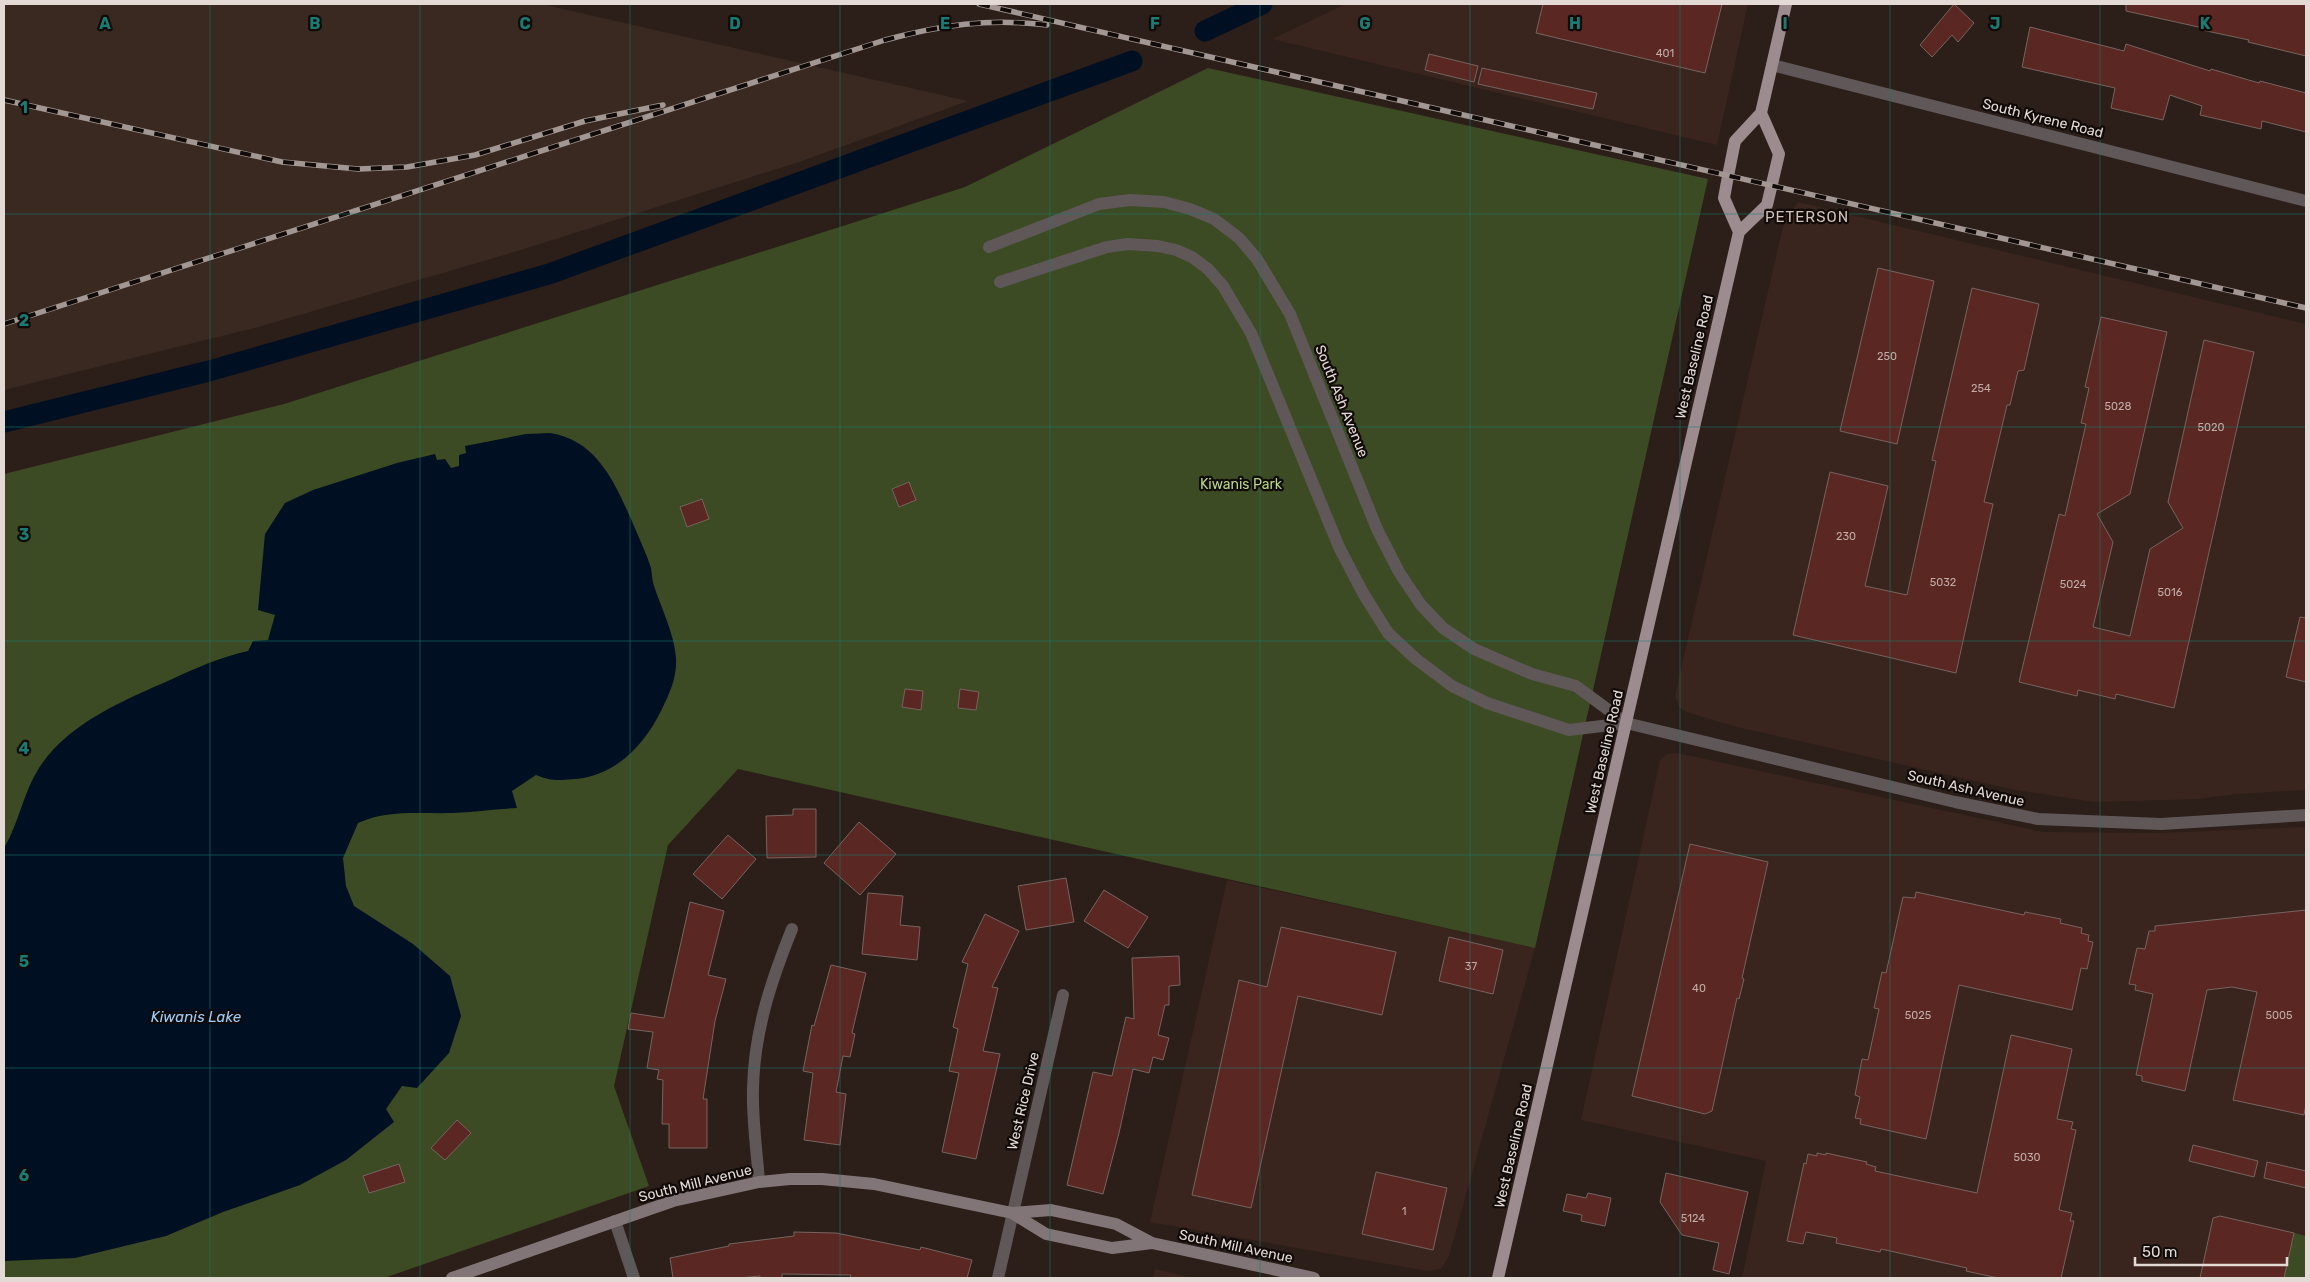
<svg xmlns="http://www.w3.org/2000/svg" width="2310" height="1282" font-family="Rubik,sans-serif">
	<rect width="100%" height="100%" fill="#2c1e19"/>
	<!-- built -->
	<path fill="#39251d" d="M 1346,4 L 1748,4 L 1717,145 L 1272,39 Z
		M 1798,202 L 2306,324 L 2306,790 L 2237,794 L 2198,799 L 2094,802 L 2010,789 L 1737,727 L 1686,712 L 1679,707 L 1675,695 L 1781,235 L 1785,221 Z
		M 1677,753 L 2043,832 L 2159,833 L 2306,827 L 2306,1278 L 1742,1278 L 1766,1161 L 1581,1120 L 1660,761 L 1666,754 Z
		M 1227,880 L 1535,948 L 1449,1256 L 1441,1269 L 1427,1271 L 1150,1222 Z
		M 1155,1269 L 1192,1278 L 1153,1278 Z"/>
	<!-- industrial -->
	<path fill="#392921" d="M 4,4 L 541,4 L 968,101 L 799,162 L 521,250 L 262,326 L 4,390 Z"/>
	<!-- green -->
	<path fill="#3c4b23" d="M 1208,68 L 1708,179 L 1535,948 L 738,769 L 668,845 L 614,1086 L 649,1186 L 384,1278 L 4,1278 L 4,474 L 284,404 L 965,187 Z
		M 2291,1232 L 2306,1236 L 2306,1278 L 2284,1278 L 2293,1238 Z"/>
	<!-- water -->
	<path fill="#001022" d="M 550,433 C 596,440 614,481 631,519 C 638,536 646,552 651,568 C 652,574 652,580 654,586 C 662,610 674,633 676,658 C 677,678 670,692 662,709 C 645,744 617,775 576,779 C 558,780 553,782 536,775 L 512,791 L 517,808 C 496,809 474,812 452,813 C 420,814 388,809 358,823 L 343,858 L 346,886 L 354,906 L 413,944 L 450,976 L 461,1016 L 449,1053 L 417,1088 L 402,1086 L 386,1109 L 394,1122 L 346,1160 L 300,1185 L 223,1212 L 166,1236 L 75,1258 L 4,1261 L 4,848 C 19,823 23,793 39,768 C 67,724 124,700 170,680 C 196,668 220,657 248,651 L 253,641 L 268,640 L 275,615 L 258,610 L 265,534 L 285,503 L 313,490 L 397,463 L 435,454 L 437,460 L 445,459 L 451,468 L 459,466 L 459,455 L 466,453 L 465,446 L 526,434 Z"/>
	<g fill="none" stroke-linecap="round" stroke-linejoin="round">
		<!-- canal -->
		<path stroke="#001022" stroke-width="21" d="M 1205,31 L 1262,4
			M 4,422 L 209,371 L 549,274 L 1132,61"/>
	</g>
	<!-- building -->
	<path fill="#5b2722" stroke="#766461" d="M 1543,4 L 1722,4 L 1705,73 L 1536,33 Z
		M 1954,4 L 1974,23 L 1958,42 L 1952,35 L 1932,57 L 1920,45 Z
		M 2126,4 L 2306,4 L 2306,56 L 2248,42 L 2249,40 L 2202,30 L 2203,28 L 2126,11 Z
		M 2030,27 L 2124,51 L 2126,44 L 2210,71 L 2211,69 L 2259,83 L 2260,81 L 2306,93 L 2306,132 L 2262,121 L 2261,129 L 2200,115 L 2202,106 L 2170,95 L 2163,120 L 2111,108 L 2115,88 L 2022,67 Z
		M 1429,54 L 1478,66 L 1474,82 L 1425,70 Z
		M 1482,68 L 1597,93 L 1593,109 L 1478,84 Z
		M 1878,268 L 1934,281 L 1897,444 L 1840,431 Z
		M 1972,288 L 2039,304 L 2024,370 L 2018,371 L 2010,405 L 2007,405 L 1984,502 L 1993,504 L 1956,673 L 1793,635 L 1830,472 L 1888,486 L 1865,586 L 1907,595 L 1936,461 L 1932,460 Z
		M 2101,317 L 2167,332 L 2130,494 L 2097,514 L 2113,542 L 2093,627 L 2130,636 L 2150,549 L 2183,528 L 2168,502 L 2204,340 L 2254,352 L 2174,708 L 2116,694 L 2115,699 L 2078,690 L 2077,696 L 2019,682 L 2059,514 L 2065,516 L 2086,424 L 2081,423 L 2089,388 L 2085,387 Z
		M 909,482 L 916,500 L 899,507 L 892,489 Z
		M 702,499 L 709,519 L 687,527 L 680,507 Z
		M 2300,617 L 2306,618 L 2306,682 L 2286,677 Z
		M 905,689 L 923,691 L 921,710 L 902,707 Z
		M 960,689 L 979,692 L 976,710 L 958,708 Z
		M 793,809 L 816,809 L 816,857 L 767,858 L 766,816 L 793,815 Z
		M 859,822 L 896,854 L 860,895 L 824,863 Z
		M 728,835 L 756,859 L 722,899 L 693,874 Z
		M 1690,844 L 1768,862 L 1742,978 L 1744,979 L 1739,999 L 1737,998 L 1712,1111 L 1705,1114 L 1632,1096 Z
		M 1066,878 L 1074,922 L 1026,930 L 1018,886 Z
		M 1104,890 L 1148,917 L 1128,948 L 1084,921 Z
		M 1916,892 L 2024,915 L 2025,912 L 2061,919 L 2060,923 L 2082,928 L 2081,933 L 2089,935 L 2088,941 L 2093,942 L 2087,969 L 2081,968 L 2072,1010 L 1959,985 L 1926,1139 L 1860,1124 L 1861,1119 L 1855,1118 L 1860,1097 L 1855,1095 L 1862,1059 L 1868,1060 L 1879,1009 L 1874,1008 L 1882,972 L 1886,973 L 1903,897 L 1915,898 Z
		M 868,893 L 903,896 L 900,925 L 920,927 L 917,960 L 862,954 Z
		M 690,902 L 724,911 L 708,975 L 726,979 L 715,1021 L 703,1099 L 707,1099 L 707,1148 L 669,1148 L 669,1124 L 662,1124 L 663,1080 L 657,1079 L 659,1070 L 647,1068 L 653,1032 L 628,1029 L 631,1013 L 664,1018 Z
		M 2306,910 L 2306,1104 L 2304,1115 L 2233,1100 L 2257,992 L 2232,987 L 2207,990 L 2185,1091 L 2142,1081 L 2142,1076 L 2136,1075 L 2153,994 L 2135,990 L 2136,985 L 2129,984 L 2137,948 L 2145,949 L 2149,931 L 2155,931 L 2155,926 Z
		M 985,914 L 1019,931 L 992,987 L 998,988 L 983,1051 L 1000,1054 L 976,1159 L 942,1152 L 959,1073 L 949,1071 L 958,1029 L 953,1027 L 968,964 L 962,962 Z
		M 1281,927 L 1396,952 L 1382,1015 L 1298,996 L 1251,1208 L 1192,1195 L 1239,980 L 1267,987 Z
		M 1449,937 L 1503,950 L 1493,994 L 1439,981 Z
		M 1179,956 L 1180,985 L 1169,986 L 1169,1005 L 1165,1005 L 1158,1035 L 1169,1038 L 1163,1060 L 1153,1057 L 1149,1073 L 1133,1069 L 1119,1133 L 1103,1194 L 1067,1185 L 1093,1072 L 1112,1076 L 1126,1017 L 1134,1019 L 1132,958 Z
		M 831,965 L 866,973 L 852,1033 L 855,1034 L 850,1057 L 843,1056 L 836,1092 L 846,1094 L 840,1145 L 804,1140 L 813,1073 L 803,1071 L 812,1025 L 814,1026 Z
		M 2011,1035 L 2072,1049 L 2057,1119 L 2073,1122 L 2071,1129 L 2076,1130 L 2059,1210 L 2072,1213 L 2070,1221 L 2074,1221 L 2061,1278 L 1998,1278 L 1966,1271 L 1967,1268 L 1881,1249 L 1880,1252 L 1836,1243 L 1837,1238 L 1806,1232 L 1803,1244 L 1787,1241 L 1804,1163 L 1806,1164 L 1808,1154 L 1817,1156 L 1817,1153 L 1826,1155 L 1826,1153 L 1867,1162 L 1866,1164 L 1876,1167 L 1875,1171 L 1977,1193 Z
		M 457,1120 L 471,1133 L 445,1160 L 431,1148 Z
		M 2193,1145 L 2258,1161 L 2254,1177 L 2189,1161 Z
		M 2267,1162 L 2306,1171 L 2306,1188 L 2264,1178 Z
		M 399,1164 L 405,1182 L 369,1193 L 363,1176 Z
		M 1376,1172 L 1447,1188 L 1433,1250 L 1362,1234 Z
		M 1666,1173 L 1748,1192 L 1729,1274 L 1713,1270 L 1719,1243 L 1682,1235 L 1660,1202 Z
		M 1588,1193 L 1611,1198 L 1605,1226 L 1581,1221 L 1582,1215 L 1563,1211 L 1567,1194 L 1586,1198 Z
		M 2220,1216 L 2294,1233 L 2284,1278 L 2200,1278 L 2213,1218 Z
		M 794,1232 L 836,1233 L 920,1250 L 921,1247 L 972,1260 L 967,1278 L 850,1278 L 851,1275 L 782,1274 L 782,1278 L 760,1278 L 760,1276 L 738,1278 L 673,1278 L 670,1258 L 729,1246 L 729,1244 L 794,1236 Z"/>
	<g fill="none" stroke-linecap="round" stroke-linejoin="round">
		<!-- street -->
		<path stroke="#5f5758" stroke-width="12" d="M 1772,65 L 2306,201
			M 989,247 L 1099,204 L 1130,200 L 1164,202 L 1190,209 L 1214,219 L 1239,238 L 1257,259 L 1290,314 L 1377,529 L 1399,572 L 1421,605 L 1443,628 L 1474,649 L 1532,674 L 1576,686 L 1626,723
			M 1000,282 L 1107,247 L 1128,244 L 1158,246 L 1176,250 L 1192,257 L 1208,269 L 1223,286 L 1251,333 L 1339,547 L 1363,593 L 1388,633 L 1416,659 L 1452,686 L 1487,703 L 1569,730 L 1626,723 L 1955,802 L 2038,819 L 2161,824 L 2306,815
			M 759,1182 C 757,1151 752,1120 753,1089 C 754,1032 771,981 792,929
			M 615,1221 L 634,1278
			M 998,1278 L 1063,995"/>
		<!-- secondary -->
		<path stroke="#827577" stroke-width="12" d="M 1012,1213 L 1046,1234 L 1112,1248 L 1152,1243
			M 452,1278 L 673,1201 L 759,1182 L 790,1179 L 822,1179 L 874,1184 L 1012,1213 L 1051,1210 L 1116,1224 L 1152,1243 L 1314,1278"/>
		<!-- primary -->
		<path stroke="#9d8c8f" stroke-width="12" d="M 1739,232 L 1724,198 L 1728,176 L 1735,141 L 1761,113 L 1786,4
			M 1498,1278 L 1739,232 L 1767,205 L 1779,154 L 1761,113"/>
		<!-- rail casing -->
		<g stroke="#a39793" stroke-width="5.5">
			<path id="rail" d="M 979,4 L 2306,308
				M 4,100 L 282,162 L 358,169 L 407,167 L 475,155 L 585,121 L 663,105
				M 4,324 L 885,40 C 941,25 988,18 1047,25"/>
		</g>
		<!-- rail -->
		<use href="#rail" stroke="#100a08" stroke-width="4" stroke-dasharray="11" stroke-linecap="butt"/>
	</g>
	<!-- grid -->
	<path fill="none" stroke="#1a7b73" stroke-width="1" stroke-opacity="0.55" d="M 210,4 L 210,1278M 420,4 L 420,1278M 630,4 L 630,1278M 840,4 L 840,1278M 1050,4 L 1050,1278M 1260,4 L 1260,1278M 1470,4 L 1470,1278M 1680,4 L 1680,1278M 1890,4 L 1890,1278M 2100,4 L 2100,1278M 4,214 L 2306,214M 4,427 L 2306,427M 4,641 L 2306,641M 4,855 L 2306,855M 4,1068 L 2306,1068"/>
	<g text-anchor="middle" stroke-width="4.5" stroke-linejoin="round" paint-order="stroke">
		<!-- number labels -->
		<g font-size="11" fill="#c1aca8">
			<text x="1665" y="57">401</text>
			<text x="1887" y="360">250</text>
			<text x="1981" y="392">254</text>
			<text x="2118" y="410">5028</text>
			<text x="2211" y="431">5020</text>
			<text x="1846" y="540">230</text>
			<text x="1943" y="586">5032</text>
			<text x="2073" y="588">5024</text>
			<text x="2170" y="596">5016</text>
			<text x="1471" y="970">37</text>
			<text x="1699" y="992">40</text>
			<text x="1918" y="1019">5025</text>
			<text x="2279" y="1019">5005</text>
			<text x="2027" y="1161">5030</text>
			<text x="1404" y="1215">1</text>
			<text x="1693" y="1222">5124</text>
		</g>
		<!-- street labels -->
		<g font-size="14" fill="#e3d9d5" stroke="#100a08">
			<text transform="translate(2043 118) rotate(14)" y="5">South Kyrene Road</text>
			<text transform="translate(1694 357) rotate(-77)" y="5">West Baseline Road</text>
			<text transform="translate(1342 401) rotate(68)" y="5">South Ash Avenue</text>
			<text transform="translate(1604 752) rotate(-77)" y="5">West Baseline Road</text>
			<text transform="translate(1966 788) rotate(13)" y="5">South Ash Avenue</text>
			<text transform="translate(1023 1101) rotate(-77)" y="5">West Rice Drive</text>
			<text transform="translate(1513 1146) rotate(-77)" y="5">West Baseline Road</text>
			<text transform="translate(695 1183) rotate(-14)" y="5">South Mill Avenue</text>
			<text transform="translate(1236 1246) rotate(12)" y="5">South Mill Avenue</text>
		</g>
		<!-- park labels -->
		<g font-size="14" fill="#b6d486" stroke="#100a08">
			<text x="1241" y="489">Kiwanis Park</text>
		</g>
		<!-- neighbourhood labels -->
		<g font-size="15" letter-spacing="1" fill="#d3c0b9" stroke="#100a08">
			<text x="1807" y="222">PETERSON</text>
		</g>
		<!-- water labels -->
		<g font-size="15" font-style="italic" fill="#9bcdfd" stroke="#100a08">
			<text x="196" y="1022">Kiwanis Lake</text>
		</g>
	</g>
	<g font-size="16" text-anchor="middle" font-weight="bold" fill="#1a7b73" stroke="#100a08" stroke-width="4.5" stroke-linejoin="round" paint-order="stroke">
		<text x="105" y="29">A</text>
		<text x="315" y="29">B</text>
		<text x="525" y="29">C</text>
		<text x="735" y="29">D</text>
		<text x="945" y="29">E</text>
		<text x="1155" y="29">F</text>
		<text x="1365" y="29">G</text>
		<text x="1575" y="29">H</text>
		<text x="1785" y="29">I</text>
		<text x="1995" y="29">J</text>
		<text x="2205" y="29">K</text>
		<text x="24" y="113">1</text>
		<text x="24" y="326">2</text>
		<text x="24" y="540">3</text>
		<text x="24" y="754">4</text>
		<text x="24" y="967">5</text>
		<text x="24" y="1181">6</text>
	</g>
	<!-- border -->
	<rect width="2310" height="1282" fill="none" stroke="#e3d9d5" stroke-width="10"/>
	<!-- scale -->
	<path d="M2135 1257v8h152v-8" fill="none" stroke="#e3d9d5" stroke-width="2.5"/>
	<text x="2142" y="1257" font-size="15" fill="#e3d9d5" stroke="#100a08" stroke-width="4" paint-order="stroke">50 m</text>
</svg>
